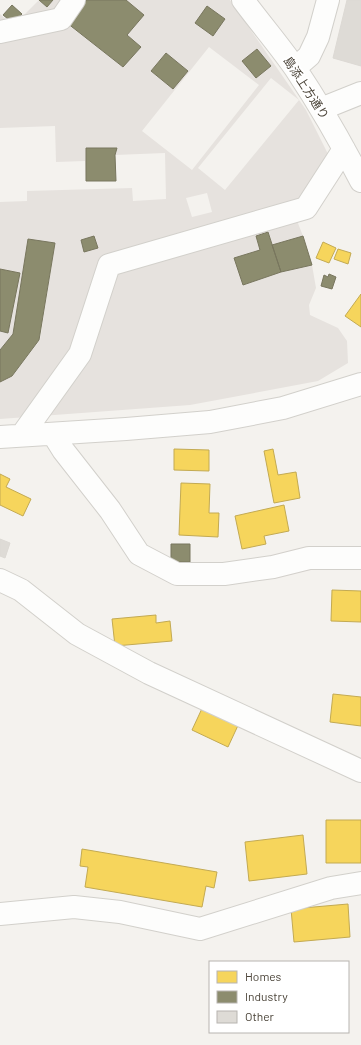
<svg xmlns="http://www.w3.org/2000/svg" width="361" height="1045" font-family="Barlow,'Noto Sans JP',sans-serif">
	<rect width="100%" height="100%" fill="#f4f2ee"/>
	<!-- industrial -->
	<path fill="#e6e2de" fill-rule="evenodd" d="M 39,0 L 47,7 L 53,0 L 86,0 L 67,24 L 123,67 L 141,47 L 127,35 L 143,15 L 126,0 L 230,0 L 306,110 L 329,156 L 301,198 L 290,203 L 303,236 L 312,265 L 316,288 L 309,305 L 310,315 L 338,328 L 347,341 L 348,363 L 318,381 L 190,405 L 0,419 L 0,382 L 12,376 L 40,340 L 55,243 L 13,334 L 0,350 L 0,331 L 8,333 L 19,273 L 0,269 L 0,202 L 27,201 L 27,191 L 132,188 L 133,201 L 166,199 L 165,153 L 115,155 L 116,181 L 86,181 L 85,161 L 56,162 L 55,126 L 0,128 L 0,14 L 13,26 ZM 207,7 L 225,19 L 213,35 L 196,23 ZM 209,47 L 259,85 L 192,170 L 142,131 ZM 257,49 L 271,66 L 256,78 L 242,61 ZM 166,53 L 188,71 L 173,89 L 151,71 ZM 271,78 L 299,100 L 225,190 L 198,168 ZM 207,193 L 212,212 L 192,217 L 186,198 ZM 268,232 L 272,245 L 303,236 L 312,264 L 281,272 L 243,285 L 260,250 L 256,236 ZM 94,236 L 98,248 L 84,252 L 81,240 Z"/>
	<!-- homes -->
	<path fill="#f6d55c" stroke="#c3aa52" d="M 323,242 L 336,248 L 329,263 L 316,258 Z
		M 338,249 L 351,253 L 348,264 L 334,259 Z
		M 361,294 L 361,327 L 345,316 Z
		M 174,449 L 209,450 L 209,471 L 174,470 Z
		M 273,449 L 278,475 L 296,472 L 300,498 L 274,503 L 264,451 Z
		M 0,474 L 10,479 L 6,487 L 31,499 L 23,516 L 0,505 Z
		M 181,483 L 210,484 L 209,513 L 219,513 L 218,537 L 179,535 Z
		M 284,505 L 289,531 L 264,536 L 266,544 L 242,549 L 235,516 Z
		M 332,590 L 361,591 L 361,622 L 331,621 Z
		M 156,615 L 156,623 L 170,621 L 172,641 L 115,646 L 112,619 Z
		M 333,694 L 361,697 L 361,726 L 330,722 Z
		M 205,702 L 241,719 L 228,747 L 192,730 Z
		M 326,820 L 361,820 L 361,863 L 326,863 Z
		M 303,835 L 307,874 L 249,881 L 245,842 Z
		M 82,849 L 217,872 L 214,888 L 206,886 L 202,907 L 85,887 L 88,867 L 80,866 Z
		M 348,904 L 350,937 L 294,942 L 291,909 Z"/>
	<!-- industry -->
	<path fill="#8c8c6e" stroke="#78765e" d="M 39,0 L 53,0 L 47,7 Z
		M 86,0 L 126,0 L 144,15 L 127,35 L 141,47 L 123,67 L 67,23 Z
		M 12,5 L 22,14 L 13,23 L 3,15 Z
		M 207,6 L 225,19 L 213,36 L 195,23 Z
		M 257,49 L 271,66 L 256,78 L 242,61 Z
		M 166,53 L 188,71 L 173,89 L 151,71 Z
		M 86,148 L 117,148 L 115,155 L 116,181 L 86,181 Z
		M 268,232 L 281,272 L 243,285 L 234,258 L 260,250 L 256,236 Z
		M 94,236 L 98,248 L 84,252 L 81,240 Z
		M 303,236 L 312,265 L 281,272 L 272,245 Z
		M 28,239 L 55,243 L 39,340 L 12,376 L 0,382 L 0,350 L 13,334 Z
		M 0,269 L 20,273 L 8,333 L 0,331 Z
		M 329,274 L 336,277 L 332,289 L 321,286 L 324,275 L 328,277 Z
		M 171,544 L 190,544 L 190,562 L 171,562 Z"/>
	<!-- building -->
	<path fill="#dedbd6" stroke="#dcd9d4" d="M 347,0 L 361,0 L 361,66 L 333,58 Z
		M 0,539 L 10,543 L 5,558 L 0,556 Z"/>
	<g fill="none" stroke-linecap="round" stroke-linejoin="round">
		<!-- minor casing -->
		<g stroke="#d2d0cb" stroke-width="24">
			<path id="minor" d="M 243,0 C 260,23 279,45 295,68 C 319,104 341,142 361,181
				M 0,32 L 61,19 L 74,0
				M 295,68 L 309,56 L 318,37 L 328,0
				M 321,109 L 361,93
				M 53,434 L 63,450 L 110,510 L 139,554 L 177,574 L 224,574 L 273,567 L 309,558 L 361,558
				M 22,435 L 80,354 L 109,265 L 306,208 L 344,149
				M 0,437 L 126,429 L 210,422 L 283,408 L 361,384
				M 0,580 L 21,590 L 77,634 L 149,673 L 361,771
				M 0,914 L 74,907 L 120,912 L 200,929 L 331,888 L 361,883"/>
		</g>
		<!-- minor -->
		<use href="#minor" stroke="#fdfdfc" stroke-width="22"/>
	</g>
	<g text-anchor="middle" stroke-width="4" stroke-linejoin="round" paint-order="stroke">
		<!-- street labels -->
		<g font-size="12" fill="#4b4439" stroke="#fff">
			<text transform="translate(306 88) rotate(57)" y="4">島添上方通り</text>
		</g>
	</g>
	<!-- legend -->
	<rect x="209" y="961" width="140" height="72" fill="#ffffff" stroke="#b7b4b0"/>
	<rect x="217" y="971" width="20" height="12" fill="#f6d55c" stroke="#b7b4b0"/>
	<text x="245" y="981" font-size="12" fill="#4b4439">Homes</text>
	<rect x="217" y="991" width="20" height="12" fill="#8c8c6e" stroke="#b7b4b0"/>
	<text x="245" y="1001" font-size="12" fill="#4b4439">Industry</text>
	<rect x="217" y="1011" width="20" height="12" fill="#dedbd6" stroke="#b7b4b0"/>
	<text x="245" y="1021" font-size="12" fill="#4b4439">Other</text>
</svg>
